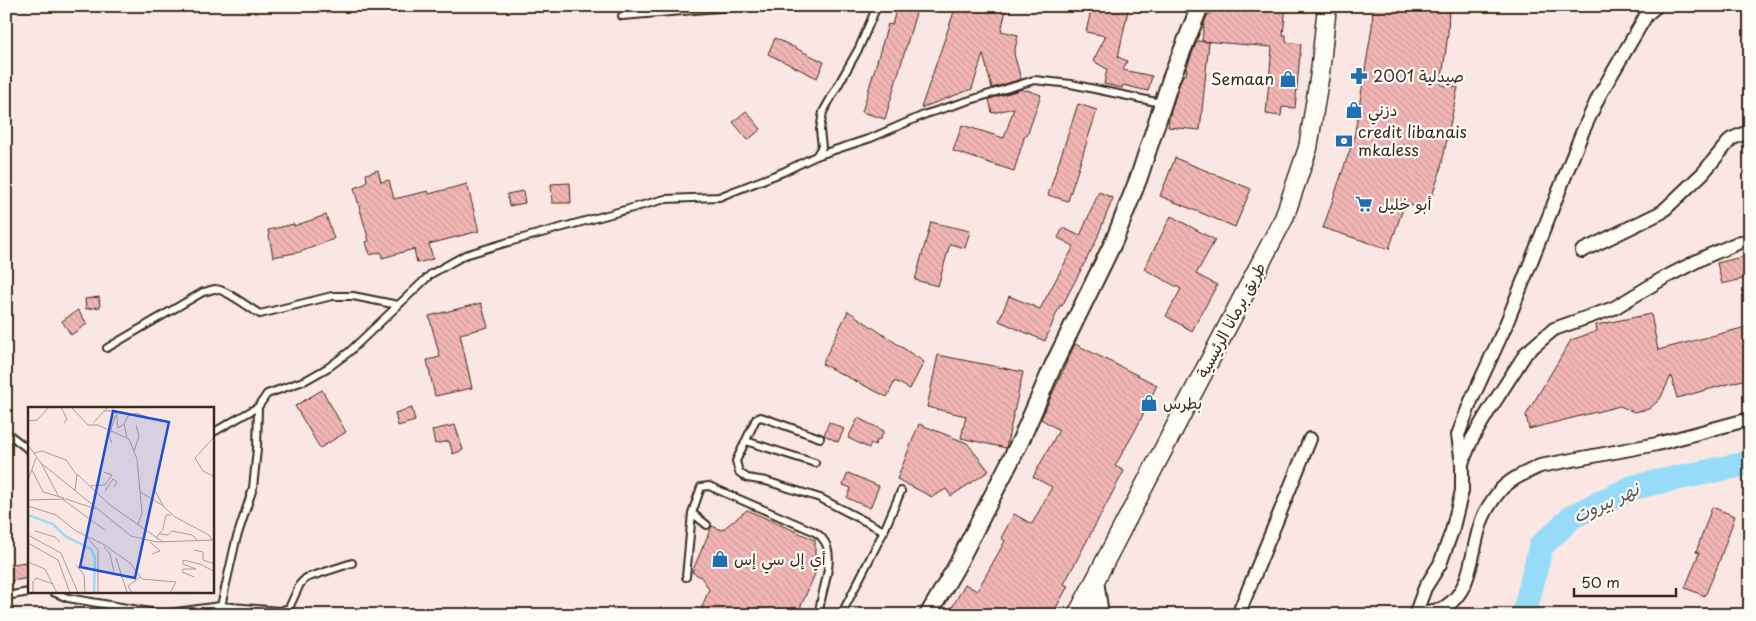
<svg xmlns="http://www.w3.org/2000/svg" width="1756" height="621" font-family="'Playpen Sans','Playpen Sans Arabic',sans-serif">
	<defs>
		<pattern id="building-back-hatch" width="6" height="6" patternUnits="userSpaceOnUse" patternTransform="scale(1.25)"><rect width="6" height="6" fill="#f2b6b5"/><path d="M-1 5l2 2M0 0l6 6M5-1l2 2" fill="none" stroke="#d09d9b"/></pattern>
	</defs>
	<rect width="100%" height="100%" fill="#fae7e3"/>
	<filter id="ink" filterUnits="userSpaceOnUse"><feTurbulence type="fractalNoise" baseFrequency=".02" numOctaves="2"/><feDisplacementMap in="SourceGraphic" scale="10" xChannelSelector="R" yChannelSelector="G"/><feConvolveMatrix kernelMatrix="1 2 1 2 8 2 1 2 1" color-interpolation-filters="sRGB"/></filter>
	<g filter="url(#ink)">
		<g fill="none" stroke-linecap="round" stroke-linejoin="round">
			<!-- river -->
			<path stroke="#96dcf8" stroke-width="25" d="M 1524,615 L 1541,546 L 1573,516 L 1634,487 L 1750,463"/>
		</g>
		<!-- building -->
		<path fill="url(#building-back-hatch)" stroke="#3b2a1e" d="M 897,6 L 918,6 L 885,119 L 862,112 L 888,24 L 892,25 Z
			M 956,6 L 1007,6 L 1001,31 L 1018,35 L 1014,54 L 1021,79 L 992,88 L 983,54 L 972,89 L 921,108 Z
			M 1092,6 L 1129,6 L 1118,57 L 1127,61 L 1123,70 L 1152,76 L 1148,91 L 1123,85 L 1122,88 L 1104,84 L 1107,69 L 1093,61 L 1106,36 L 1086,32 Z
			M 1211,6 L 1286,6 L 1283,35 L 1286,35 L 1286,42 L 1301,44 L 1295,108 L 1282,107 L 1281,116 L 1266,114 L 1272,47 L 1202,41 L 1204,23 L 1208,14 L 1211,14 Z
			M 1373,6 L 1449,6 L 1448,34 L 1441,85 L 1458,87 L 1440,172 L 1427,211 L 1405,203 L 1389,249 L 1323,228 L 1354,138 L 1372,27 Z
			M 775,38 L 824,62 L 817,78 L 768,54 Z
			M 1197,41 L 1209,42 L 1200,130 L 1168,127 L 1169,118 L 1180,82 L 1183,75 L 1186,75 L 1187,67 Z
			M 1023,89 L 1024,91 L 1027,90 L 1041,95 L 1027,136 L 1025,135 L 1014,171 L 953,151 L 962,125 L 1004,138 L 1014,108 L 992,113 L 989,99 Z
			M 1078,104 L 1097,110 L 1068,201 L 1048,195 Z
			M 746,111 L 761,129 L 748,140 L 733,122 Z
			M 1175,158 L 1251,189 L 1235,227 L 1160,196 Z
			M 378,170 L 381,182 L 389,180 L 394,199 L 428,191 L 429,194 L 467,184 L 479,231 L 429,244 L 433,259 L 417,263 L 414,249 L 382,258 L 381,252 L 370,255 L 366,242 L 369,241 L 354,188 L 365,184 L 365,182 L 367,181 L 366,174 Z
			M 570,183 L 571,203 L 552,203 L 551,184 Z
			M 523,191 L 525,203 L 509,206 L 507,194 Z
			M 1099,192 L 1113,198 L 1095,243 L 1062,306 L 1060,305 L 1045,341 L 999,321 L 1009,296 L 1040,309 L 1074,246 L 1058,238 L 1063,228 L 1080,236 Z
			M 326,215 L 334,239 L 300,252 L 273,257 L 268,230 L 294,224 L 294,226 Z
			M 1171,216 L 1215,240 L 1196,274 L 1217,285 L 1192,331 L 1166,316 L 1181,289 L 1144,269 Z
			M 931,222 L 970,231 L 965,248 L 950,244 L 938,286 L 915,280 Z
			M 1750,255 L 1750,277 L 1722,284 L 1717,263 Z
			M 99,297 L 100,307 L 86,309 L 85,299 Z
			M 481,303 L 488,327 L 460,334 L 472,388 L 435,396 L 427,360 L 440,357 L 429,316 Z
			M 78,310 L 87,324 L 71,335 L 62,321 Z
			M 848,311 L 924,362 L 910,389 L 895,381 L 887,397 L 822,364 Z
			M 1651,314 L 1658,350 L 1750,326 L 1750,378 L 1677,398 L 1671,376 L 1660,399 L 1649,409 L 1634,412 L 1620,406 L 1529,429 L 1526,415 L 1571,340 L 1597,331 L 1596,325 Z
			M 1075,344 L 1157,385 L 1136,429 L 1115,466 L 1124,471 L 1064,584 L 1068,586 L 1052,615 L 948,615 L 965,584 L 977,591 L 1005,541 L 1001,538 L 1014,514 L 1032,524 L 1052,487 L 1033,477 L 1059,430 L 1041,419 Z
			M 938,355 L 1023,372 L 1006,448 L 961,438 L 966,416 L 927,407 Z
			M 322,390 L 346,432 L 320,448 L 295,406 Z
			M 412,408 L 415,421 L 398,426 L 395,413 Z
			M 858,418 L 884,431 L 879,441 L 877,440 L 875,445 L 871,443 L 869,448 L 848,438 Z
			M 829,422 L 844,429 L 838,442 L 824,435 Z
			M 919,424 L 967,443 L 989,471 L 951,496 L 946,489 L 932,497 L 897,479 Z
			M 455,425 L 463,450 L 453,454 L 449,441 L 435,444 L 432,430 Z
			M 848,473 L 879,486 L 870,508 L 847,498 L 851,488 L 843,485 Z
			M 1712,507 L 1735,516 L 1718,565 L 1705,596 L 1685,588 L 1699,553 L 1696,552 Z
			M 747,510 L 815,540 L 815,574 L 797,615 L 702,615 L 702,607 L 709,589 L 701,577 L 692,572 L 712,526 L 722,530 Z
			M 26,562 L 29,578 L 6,582 L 6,565 Z"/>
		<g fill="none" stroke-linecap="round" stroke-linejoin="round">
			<!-- service casing -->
			<g stroke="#3b2a1e" stroke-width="10">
				<path id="service" d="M 622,16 L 743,6
					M 816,156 L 822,147 L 820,130 L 823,112 L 859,48 L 877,6
					M 107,348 L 203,292 C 206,292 212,289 215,289 C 226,289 249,308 260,314 L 332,296 L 353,296 L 398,305
					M 6,432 L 29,450
					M 212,433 L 258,407
					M 820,438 L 761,417 L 756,419 L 736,461 L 739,472 L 747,478 L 766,481 L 820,498 L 884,531
					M 746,441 L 815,463
					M 692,513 L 707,525
					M 686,577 L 692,513 L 701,487 L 709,486 L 813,531 C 816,533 820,535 822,538 C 839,557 819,593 819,615
					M 53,592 L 68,598 L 162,614 L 220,606 L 279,611 L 289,608 L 300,584 L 306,578 L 352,563
					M 6,596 L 29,592
					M 219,615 L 236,540 L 253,488 L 257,449 L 258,407 L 267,394 L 306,380 L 329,367 L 349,352 L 431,274 L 465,255 L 505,243 L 665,199 L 719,197 L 783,172 L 816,156 L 871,138 L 926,114 L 1034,80 L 1071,84 L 1161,103
					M 841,615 L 884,531 L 901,491"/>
			</g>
			<!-- minor casing -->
			<g stroke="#3b2a1e" stroke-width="16">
				<path id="minor" d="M 1582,251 L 1662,212 L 1703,173 L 1731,139 L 1750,131
					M 1462,463 L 1472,439 L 1488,412 L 1526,353 L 1554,329 L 1614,308 L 1662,279 L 1705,257 L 1740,242
					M 1416,613 C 1425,612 1437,612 1445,607 C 1473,590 1471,550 1481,523 C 1484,513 1491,502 1498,493 C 1508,480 1525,473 1540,466 L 1657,444 L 1750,419
					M 1238,615 L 1310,439
					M 1415,615 L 1425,588 L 1440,564 L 1452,531 L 1462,491 L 1462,463 L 1458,435 L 1471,401 L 1505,327 L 1582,133 L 1599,96 L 1647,14 L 1657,6"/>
			</g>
			<!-- tertiary casing -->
			<g stroke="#3b2a1e" stroke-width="20">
				<path id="tertiary" d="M 1095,580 L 1100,615
					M 928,615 L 955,569 L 1020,442 L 1053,366 L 1114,241 L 1139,177 L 1171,79 L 1200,6"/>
			</g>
			<!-- secondary casing -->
			<g stroke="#3b2a1e" stroke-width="21">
				<path id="secondary" d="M 1077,615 L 1284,218 L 1308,148 L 1320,73 L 1327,6"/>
			</g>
			<!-- service -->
			<use href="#service" stroke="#fdfcf7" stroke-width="6"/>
			<!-- minor -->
			<use href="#minor" stroke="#fdfcf7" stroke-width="12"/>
			<!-- tertiary -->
			<use href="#tertiary" stroke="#fdfcf7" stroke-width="16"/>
			<!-- secondary -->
			<use href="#secondary" stroke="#fdfcf7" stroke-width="18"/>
		</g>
	</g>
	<!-- icons -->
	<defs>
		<g id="pharmacy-bare" transform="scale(1.35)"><path d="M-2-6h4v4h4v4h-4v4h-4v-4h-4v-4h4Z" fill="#1f6fb2" stroke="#fdfcf7" stroke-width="2.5" paint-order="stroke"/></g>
		<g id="shop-bare" transform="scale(1.35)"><path d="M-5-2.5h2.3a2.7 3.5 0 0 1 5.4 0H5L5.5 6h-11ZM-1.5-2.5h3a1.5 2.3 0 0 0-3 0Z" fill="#1f6fb2" stroke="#fdfcf7" stroke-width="2.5" paint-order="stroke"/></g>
		<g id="bank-bare" transform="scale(1.35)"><path d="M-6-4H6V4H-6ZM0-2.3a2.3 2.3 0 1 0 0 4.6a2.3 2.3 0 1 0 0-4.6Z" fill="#1f6fb2" stroke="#fdfcf7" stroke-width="2.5" paint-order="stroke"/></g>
		<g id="supermarket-bare" transform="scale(1.35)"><path d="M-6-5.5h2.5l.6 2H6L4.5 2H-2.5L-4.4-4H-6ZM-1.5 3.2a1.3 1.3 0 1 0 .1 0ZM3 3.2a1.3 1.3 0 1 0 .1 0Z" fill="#1f6fb2" stroke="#fdfcf7" stroke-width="2.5" paint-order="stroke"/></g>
	</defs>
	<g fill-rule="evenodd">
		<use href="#pharmacy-bare" x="1359" y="76"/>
		<use href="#shop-bare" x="1288" y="79"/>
		<use href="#shop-bare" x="1354" y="110"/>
		<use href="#bank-bare" x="1344" y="141"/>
		<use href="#supermarket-bare" x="1364" y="204"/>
		<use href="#shop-bare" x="1149" y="403"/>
		<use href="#shop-bare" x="720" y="559"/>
	</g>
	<g text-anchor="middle" stroke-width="4.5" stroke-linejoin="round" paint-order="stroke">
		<!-- poi labels -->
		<g font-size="16" fill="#3b2a1e" stroke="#fdfcf7" text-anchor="start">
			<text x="1373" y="82">صيدلية 2001</text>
			<text x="1274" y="85" text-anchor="end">Semaan</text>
			<text x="1368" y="116">دزني</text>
			<text x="1358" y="138">credit libanais<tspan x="1358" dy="18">mkaless</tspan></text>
			<text x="1378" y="210">أبو خليل</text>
			<text x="1163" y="409">بطرس</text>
			<text x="734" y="565">أي إل سي إس</text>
		</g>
		<!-- street labels -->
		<g font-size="16" fill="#3b2a1e" stroke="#fdfcf7">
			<text transform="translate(1231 320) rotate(-62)" y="6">طريق برمانا الرئيسية</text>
		</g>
		<!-- water labels -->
		<g font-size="18" font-style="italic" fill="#525654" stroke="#fdfcf7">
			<text transform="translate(1606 503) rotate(-25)" y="6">نهر بيروت</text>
		</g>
	</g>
	<!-- overview -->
	<g transform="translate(28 407)">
		<rect width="186" height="186" fill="#fae7e3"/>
		<path fill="none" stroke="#96dcf8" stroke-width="2.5" d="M 0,108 L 25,117 L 37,129 L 63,142 L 67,151 L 66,186M 147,186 L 167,186"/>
		<path fill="none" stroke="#ae9b94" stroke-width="1" d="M 33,0 L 39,12 L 36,16M 43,0 L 60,18 L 70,18 L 101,32 L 109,52 L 114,106 L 110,117M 76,4 L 88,4 L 90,21 L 96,17M 0,14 L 9,13 L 21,0M 65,16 L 80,0M 187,29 L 167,51 L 175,64 L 187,70M 99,30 L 96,17 L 100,9 L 109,6 L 119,10M 84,36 L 81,29 L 87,9M 0,38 L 13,56 L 103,129 L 128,135 L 187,133M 106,44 L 111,29 L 108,18M 6,46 L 14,44 L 38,53 L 48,67M 13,56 L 31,90M 4,63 L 15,85 L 36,91M 128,70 L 127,84 L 136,100 L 147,110 L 181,128 L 184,133M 0,73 L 8,51M 62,79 L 77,78 L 84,68 L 76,65M 47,84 L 49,67 L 82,98 L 135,135M 77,84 L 85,72 L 89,75 L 86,80M 112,85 L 134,98M 34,92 L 77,123M 0,93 L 38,92 L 68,102M 0,99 L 28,108 L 48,124 L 75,137 L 102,156 L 114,172 L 148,175 L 142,186M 7,124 L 27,130 L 32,135M 132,127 L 140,128 L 144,124 L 164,128 L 169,133M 0,128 L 33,146 L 50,186M 59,130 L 70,143 L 70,186M 128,131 L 135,122 L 138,108 L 143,108M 122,135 L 132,144 L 124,147M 0,136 L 30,153 L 42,186M 76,140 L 82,147 L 86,165M 166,143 L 175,145 L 175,153 L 187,157M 88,151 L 99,185M 0,155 L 17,162 L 29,186M 48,158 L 56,168 L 57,186M 166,170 L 154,165 L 155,162 L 168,162 L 155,157 L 155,153 L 172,157 L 187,165M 5,186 L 5,175 L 8,171 L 25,177M 104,186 L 100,179 L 112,170"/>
		<path fill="#1d4ed8" fill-opacity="0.15" stroke="#1d4ed8" stroke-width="2.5" d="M 85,4 L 141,15 L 107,171 L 52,160 Z"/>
		<rect width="186" height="186" fill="none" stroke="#3b2a1e" stroke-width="2.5"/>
	</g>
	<!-- margin -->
	<rect width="1756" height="621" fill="none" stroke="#fdfcf7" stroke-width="25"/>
	<rect x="12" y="12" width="1731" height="596" fill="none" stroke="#3b2a1e" stroke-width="2" filter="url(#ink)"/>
	<!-- scale -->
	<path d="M1574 588v8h102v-8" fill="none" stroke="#3b2a1e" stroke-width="2.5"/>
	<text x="1581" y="588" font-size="15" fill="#3b2a1e" stroke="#fdfcf7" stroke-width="4" paint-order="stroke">50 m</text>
</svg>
